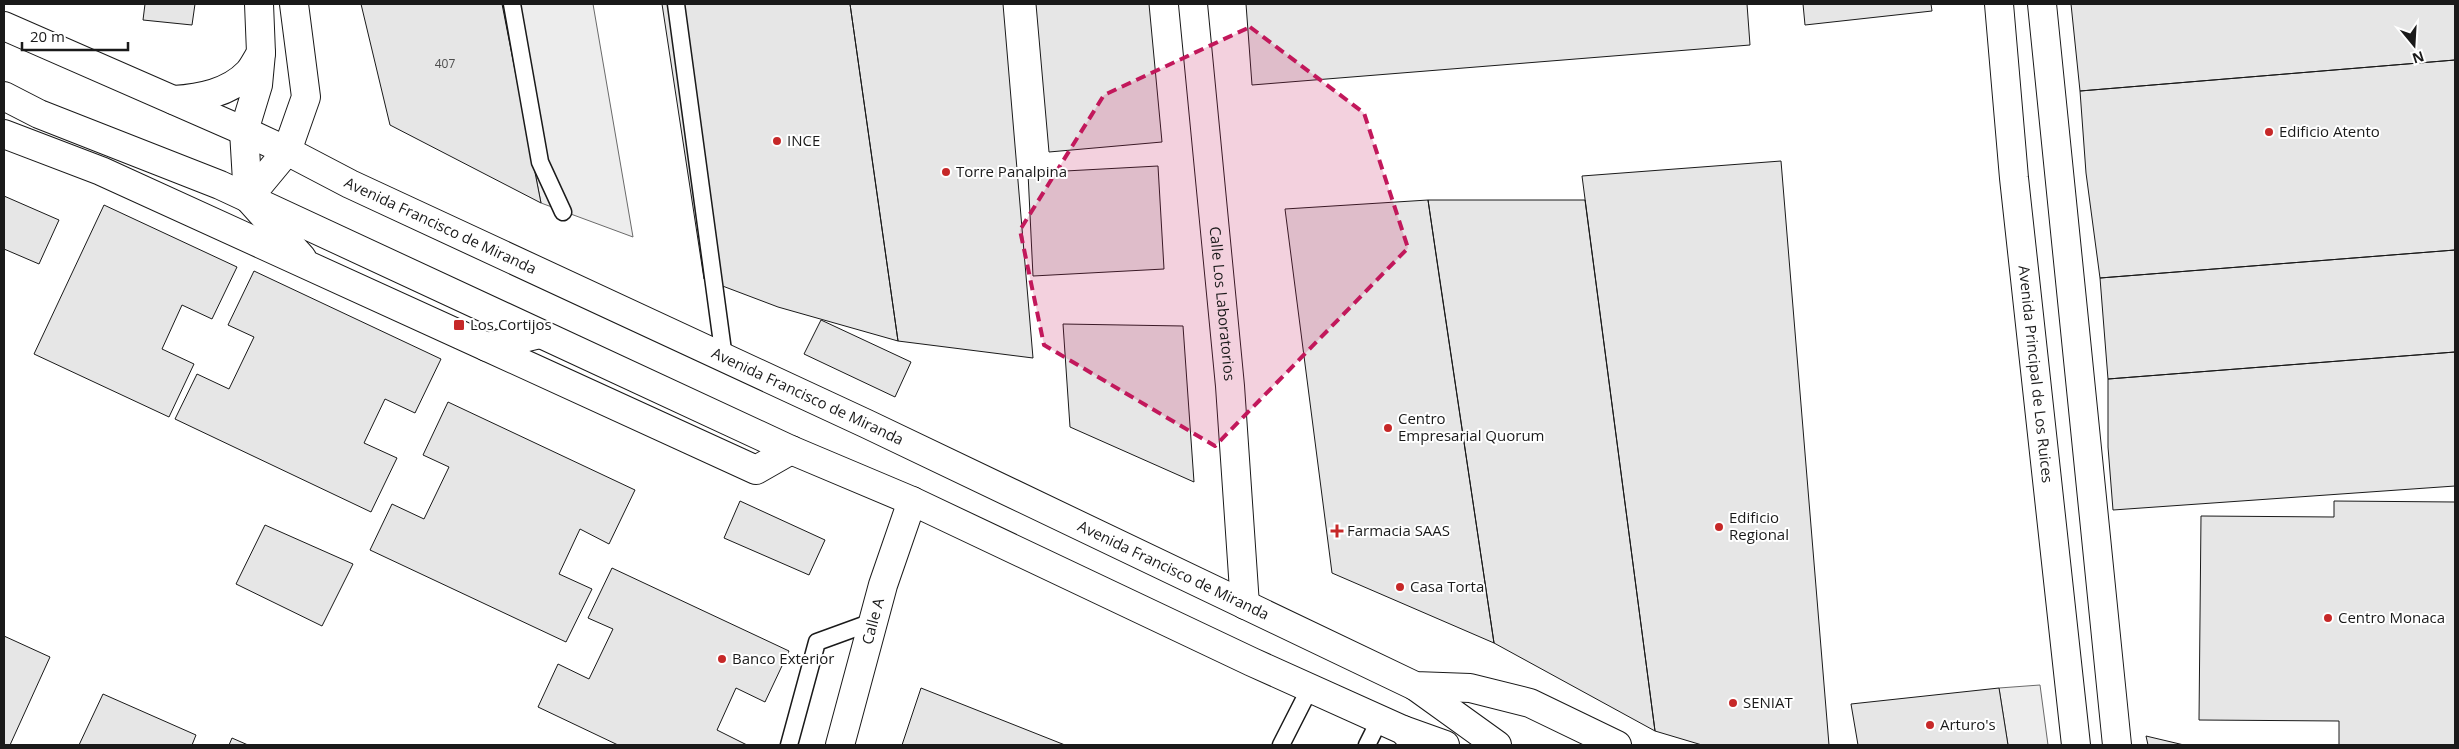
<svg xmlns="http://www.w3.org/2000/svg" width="2459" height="749" font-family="'Open Sans',sans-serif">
	<rect width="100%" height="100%" fill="#fff"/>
	<!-- built -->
	<path fill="#ededed" stroke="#6a6a6a" d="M 502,4 L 593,4 L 633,237 L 541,203 Z
		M 2040,685 L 2048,745 L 2008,745 L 1999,688 Z"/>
	<!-- building -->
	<path fill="#e6e6e6" stroke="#1a1a1a" d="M 145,4 L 195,4 L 192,25 L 143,20 Z
		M 361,4 L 502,4 L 541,203 L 390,125 Z
		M 662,4 L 850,4 L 898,341 L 778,307 L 704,279 Z
		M 850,4 L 1003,4 L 1033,358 L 898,341 Z
		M 1036,4 L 1149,4 L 1162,142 L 1049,152 Z
		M 1246,4 L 1747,4 L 1750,45 L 1252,85 Z
		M 1803,4 L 1931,4 L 1932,11 L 1805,25 Z
		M 2071,4 L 2455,4 L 2455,60 L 2080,91 Z
		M 2455,60 L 2455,250 L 2100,278 L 2086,173 L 2080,91 Z
		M 1781,161 L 1829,745 L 1702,745 L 1655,731 L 1582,176 Z
		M 1158,166 L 1164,269 L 1033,276 L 1028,173 Z
		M 4,196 L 59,220 L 39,264 L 4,249 Z
		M 1428,200 L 1440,282 L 1494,643 L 1332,573 L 1285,209 Z
		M 1428,200 L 1585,200 L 1655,731 L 1494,643 Z
		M 104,205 L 237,267 L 212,319 L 182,305 L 162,349 L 194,364 L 169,417 L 34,354 Z
		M 2455,250 L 2455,352 L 2108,379 L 2100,278 Z
		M 254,271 L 441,359 L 415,413 L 385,399 L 364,443 L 397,458 L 371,512 L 175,419 L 197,374 L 229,389 L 254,337 L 228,325 Z
		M 821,320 L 911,362 L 895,397 L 804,354 Z
		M 1063,324 L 1183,326 L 1194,482 L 1070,427 Z
		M 2455,352 L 2455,486 L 2113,510 L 2108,447 L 2108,379 Z
		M 448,402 L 635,490 L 609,544 L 580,529 L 559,574 L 592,589 L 566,642 L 370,550 L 392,504 L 424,519 L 449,467 L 423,455 Z
		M 740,501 L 825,540 L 809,575 L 724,538 Z
		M 2334,501 L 2455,502 L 2455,745 L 2339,745 L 2339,721 L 2199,720 L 2201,516 L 2334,517 Z
		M 265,525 L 353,564 L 322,626 L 236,584 Z
		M 612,568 L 789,651 L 765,702 L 736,688 L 717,730 L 747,745 L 618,745 L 538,707 L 558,664 L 589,679 L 613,629 L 588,618 Z
		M 4,636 L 50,657 L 10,745 L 4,745 Z
		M 921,688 L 1065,745 L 902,745 Z
		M 1999,688 L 2008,745 L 1858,745 L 1851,704 Z
		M 103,694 L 196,735 L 192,745 L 79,745 Z
		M 2146,736 L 2184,745 L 2148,745 Z
		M 232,738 L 248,745 L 229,745 Z"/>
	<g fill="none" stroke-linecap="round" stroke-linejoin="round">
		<!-- service casing -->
		<g stroke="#1a1a1a" stroke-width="19">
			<path id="service" d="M 512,4 L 540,162 L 563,212
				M 676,4 L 724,358
				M 789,745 L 817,642 L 872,622
				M 1281,745 L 1310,688
				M 1367,745 L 1380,719"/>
		</g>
		<!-- minor casing -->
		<g stroke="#1a1a1a" stroke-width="30">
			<g id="minor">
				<path id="s1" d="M 1193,4 L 1230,386 L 1245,605"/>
				<path d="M 4,134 L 101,171 L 487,347 L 540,334"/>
				<path d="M 248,198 L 287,151 L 306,97 L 294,4"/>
				<path d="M 248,198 L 244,131 L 258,85 L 261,53 L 259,4"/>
				<path d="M 248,198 L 302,258"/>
				<path d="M 487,347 L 756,470 L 791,450"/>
				<path id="s2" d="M 840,745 L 883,585 L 912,501"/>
			</g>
		</g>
		<!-- secondary casing -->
		<g stroke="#1a1a1a" stroke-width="30">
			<g id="secondary">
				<path id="s3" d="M 1999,4 L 2014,178 L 2076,745"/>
				<path d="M 2042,4 L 2117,745"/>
				<path id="s4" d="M 4,26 L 244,131 L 287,151 L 350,184 L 867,424 L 1415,686 L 1470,688 L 1530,703 L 1617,745"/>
				<path d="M 4,96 L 39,114 L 220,185 L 791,450 L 912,501 L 1252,662 L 1403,730 L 1417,745"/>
				<path d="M 174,100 C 200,98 229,93 248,73 C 253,68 257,59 261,53"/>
				<path d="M 1415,686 L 1497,745"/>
				<path d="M 1403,730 L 1445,745"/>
			</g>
		</g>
		<!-- service -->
		<use href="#service" stroke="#fff" stroke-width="16"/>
		<!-- minor -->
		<use href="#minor" stroke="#fff" stroke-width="28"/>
		<!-- secondary -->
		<use href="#secondary" stroke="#fff" stroke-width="28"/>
	</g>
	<!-- marked area -->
	<path fill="#c2185b" fill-opacity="0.2" stroke="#c2185b" stroke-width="4" stroke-dasharray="10 6" stroke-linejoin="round" d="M 1250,27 L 1364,113 L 1408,248 L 1215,446 L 1044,345 L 1020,230 L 1104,95 Z"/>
	<!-- markers -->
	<g fill="#c62828" stroke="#fff" stroke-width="2">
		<circle cx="2269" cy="132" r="5"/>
		<circle cx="777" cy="141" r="5"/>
		<circle cx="946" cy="172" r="5"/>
		<rect x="453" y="319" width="12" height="12" rx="2.5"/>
		<circle cx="1388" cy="428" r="5"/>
		<circle cx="1719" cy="527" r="5"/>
		<path d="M1334.5 523.5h5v5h5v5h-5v5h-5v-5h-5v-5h5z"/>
		<circle cx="1400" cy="587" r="5"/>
		<circle cx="2328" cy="618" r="5"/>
		<circle cx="722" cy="659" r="5"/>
		<circle cx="1733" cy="703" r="5"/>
		<circle cx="1930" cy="725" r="5"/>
	</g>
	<g text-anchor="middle" stroke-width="4" stroke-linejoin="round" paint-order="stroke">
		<!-- number labels -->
		<g font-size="12" fill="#4d4d4d">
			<text x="445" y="68">407</text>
		</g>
		<!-- poi labels -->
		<g font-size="15" fill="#1a1a1a" stroke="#fff" text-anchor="start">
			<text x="2279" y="137">Edificio Atento</text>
			<text x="787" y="146">INCE</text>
			<text x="956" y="177">Torre Panalpina</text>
			<text x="470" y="330">Los Cortijos</text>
			<text x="1398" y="424">Centro<tspan x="1398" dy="17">Empresarial Quorum</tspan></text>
			<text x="1729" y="523">Edificio<tspan x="1729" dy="17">Regional</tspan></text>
			<text x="1347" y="536">Farmacia SAAS</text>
			<text x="1410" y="592">Casa Torta</text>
			<text x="2338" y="623">Centro Monaca</text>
			<text x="732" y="664">Banco Exterior</text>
			<text x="1743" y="708">SENIAT</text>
			<text x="1940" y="730">Arturo's</text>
		</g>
		<!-- street labels -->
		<g font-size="15" fill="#1a1a1a" stroke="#fff">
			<text dy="5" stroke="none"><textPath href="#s4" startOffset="480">Avenida Francisco de Miranda</textPath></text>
			<text dy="5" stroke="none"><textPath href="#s1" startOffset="301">Calle Los Laboratorios</textPath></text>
			<text dy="5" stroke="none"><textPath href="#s3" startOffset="372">Avenida Principal de Los Ruices</textPath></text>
			<text dy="5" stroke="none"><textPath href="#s4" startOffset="885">Avenida Francisco de Miranda</textPath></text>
			<text dy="5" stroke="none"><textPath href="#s4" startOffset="1290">Avenida Francisco de Miranda</textPath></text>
			<text dy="5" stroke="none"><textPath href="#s2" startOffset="128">Calle A</textPath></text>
		</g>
	</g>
	<!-- border -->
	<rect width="2459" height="749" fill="none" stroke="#1a1a1a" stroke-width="10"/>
	<!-- north arrow -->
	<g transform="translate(2414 45) rotate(162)" stroke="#ffffff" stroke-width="4" paint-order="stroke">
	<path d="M0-4L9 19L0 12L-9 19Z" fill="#1a1a1a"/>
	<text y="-8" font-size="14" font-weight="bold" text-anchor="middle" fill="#1a1a1a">N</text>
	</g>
	<!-- scale -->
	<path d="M22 42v8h106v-8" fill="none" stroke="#1a1a1a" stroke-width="2.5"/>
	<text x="30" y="42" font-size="15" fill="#1a1a1a" stroke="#ffffff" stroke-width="4" paint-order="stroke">20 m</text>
</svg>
